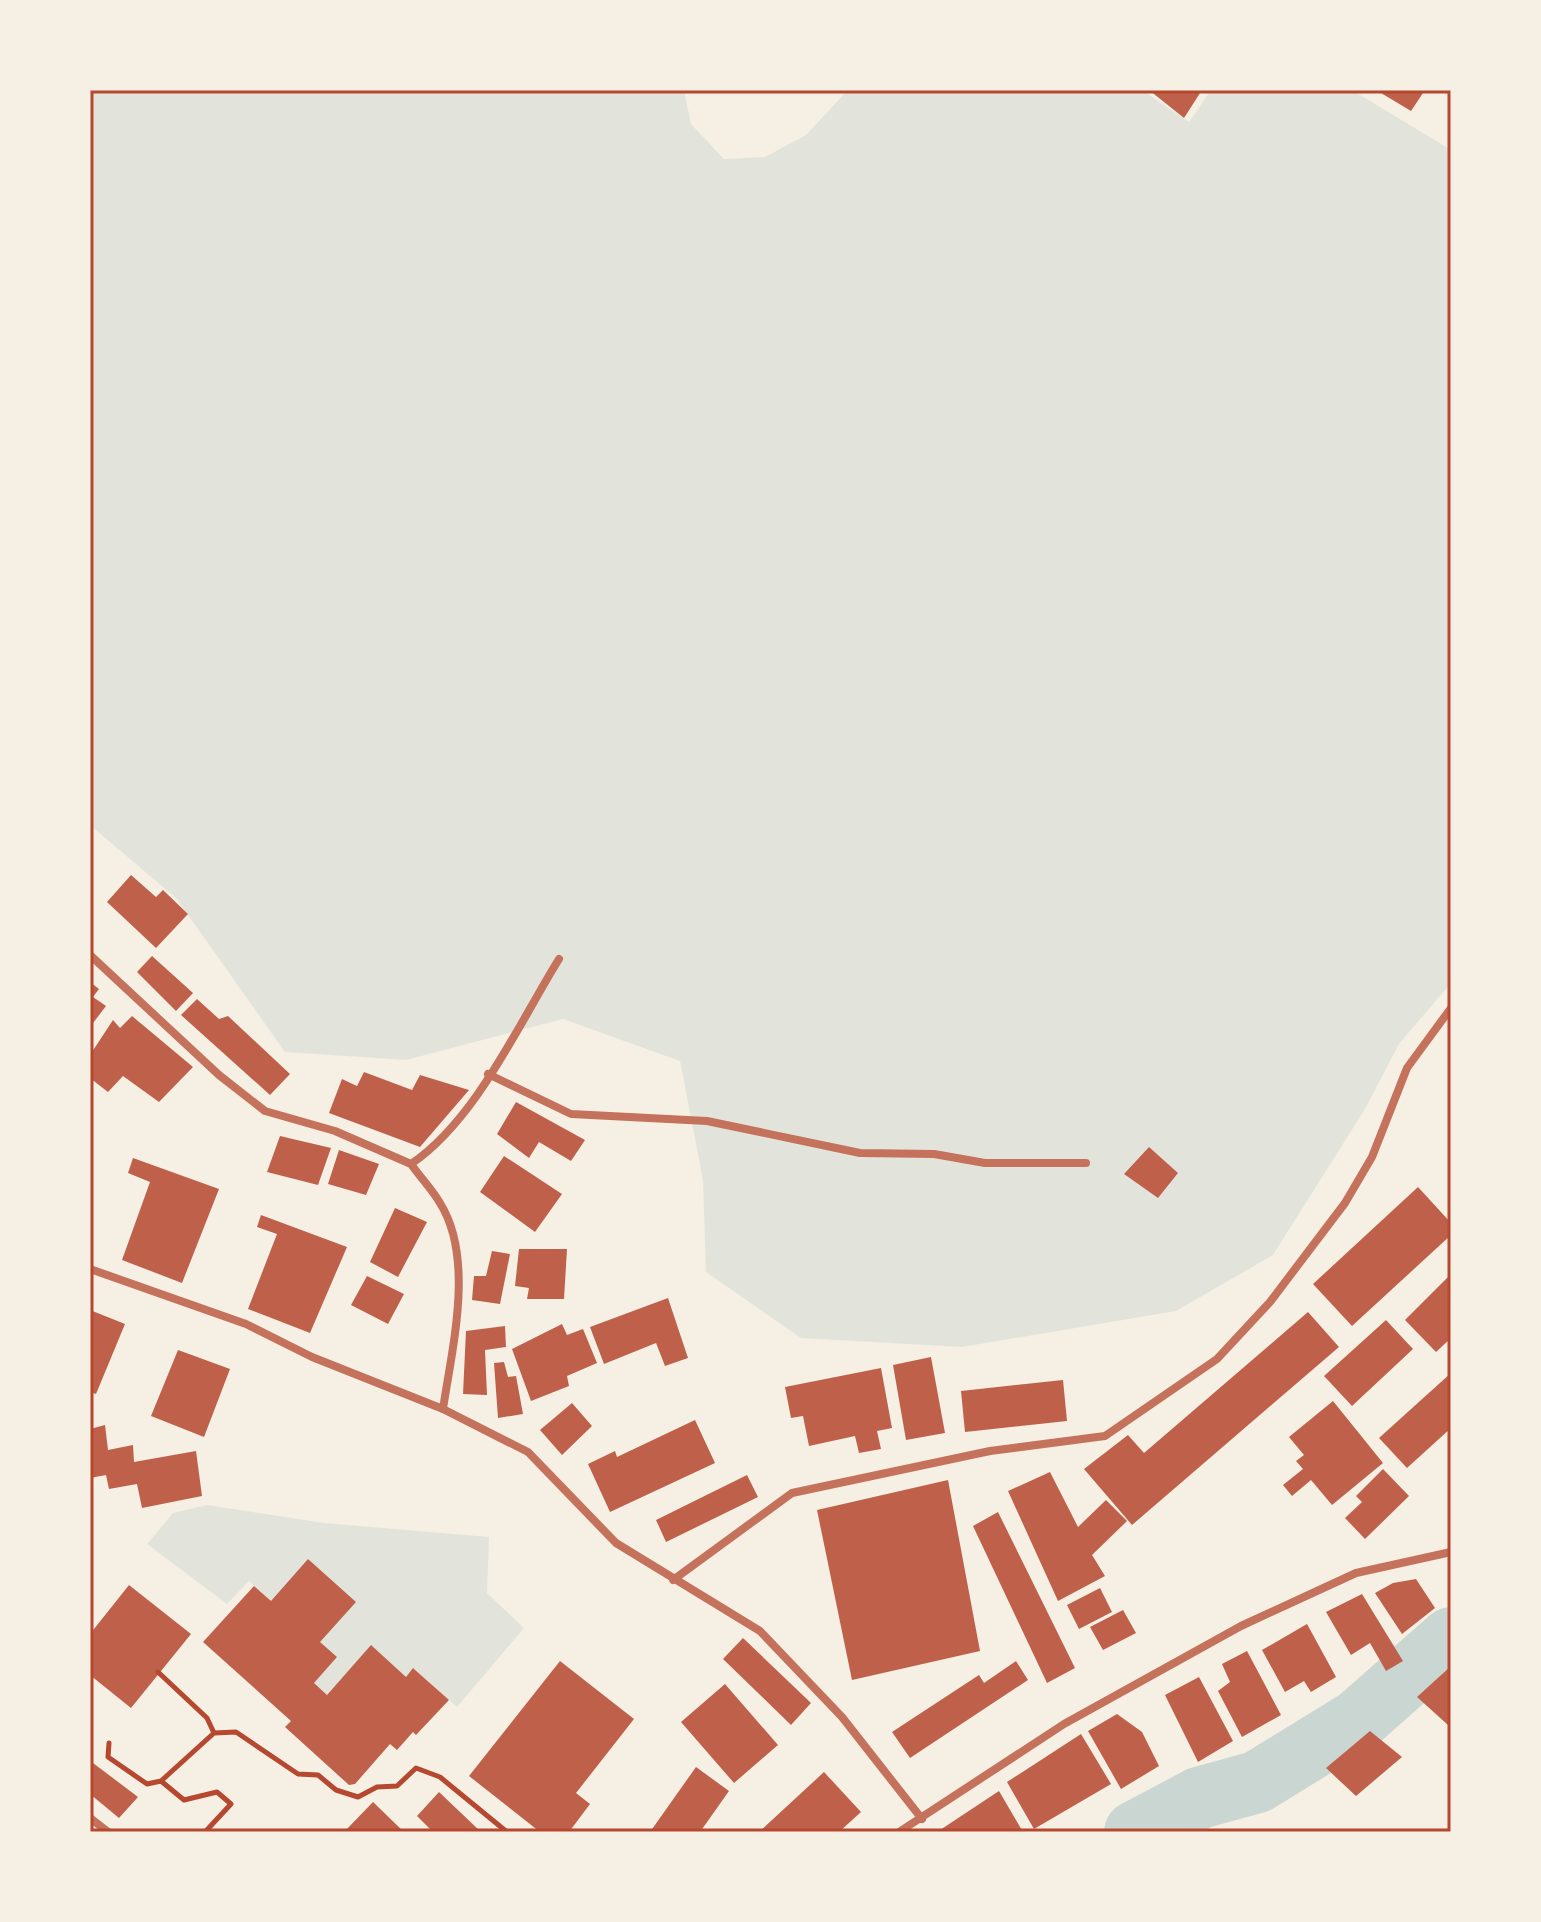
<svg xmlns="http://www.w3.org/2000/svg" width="1541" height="1922" font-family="Arial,sans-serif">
	<rect width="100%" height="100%" fill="#f6efe4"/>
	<!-- green -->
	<path fill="#e2e4dc" d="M 90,90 L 684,90 L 691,124 L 724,159 L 765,157 L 806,135 L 848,90 L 1142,90 L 1189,122 L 1211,90 L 1352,90 L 1451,150 L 1451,983 L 1399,1044 L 1365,1109 L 1273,1255 L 1176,1311 L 962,1347 L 801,1338 L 706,1272 L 703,1180 L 680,1061 L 563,1019 L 406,1060 L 285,1052 L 176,898 L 90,825 Z
		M 207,1505 L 324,1523 L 489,1537 L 487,1593 L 524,1628 L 457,1707 L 414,1668 L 406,1677 L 371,1646 L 327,1695 L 314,1683 L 271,1601 L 249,1581 L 227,1604 L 147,1544 L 173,1513 Z"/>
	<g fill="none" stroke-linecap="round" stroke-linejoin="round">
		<!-- river -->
		<path stroke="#c9d6d2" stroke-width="62" d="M 1135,1832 L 1199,1798 L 1257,1782 L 1358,1720 L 1451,1638"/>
	</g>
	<!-- building -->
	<path fill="#bf614a" d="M 1149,90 L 1202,90 L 1184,118 Z
		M 1376,90 L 1425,90 L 1411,111 Z
		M 131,875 L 156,897 L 163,890 L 188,914 L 156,948 L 107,902 Z
		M 152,956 L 193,993 L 176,1011 L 137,972 Z
		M 90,982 L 99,989 L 93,997 L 106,1006 L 90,1027 Z
		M 197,999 L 219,1019 L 228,1016 L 290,1074 L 270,1095 L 181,1015 Z
		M 132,1016 L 193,1067 L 159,1102 L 123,1076 L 108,1092 L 90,1078 L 90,1055 L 113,1020 L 120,1028 Z
		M 364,1072 L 412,1090 L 420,1075 L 469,1090 L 420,1147 L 329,1113 L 342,1079 L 357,1086 Z
		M 516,1102 L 585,1140 L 571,1161 L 539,1142 L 529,1158 L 497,1134 Z
		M 280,1136 L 331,1148 L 318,1185 L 267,1172 Z
		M 1149,1147 L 1178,1173 L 1158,1198 L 1124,1174 Z
		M 339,1150 L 379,1164 L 366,1195 L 328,1184 Z
		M 504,1156 L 562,1194 L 535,1232 L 480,1192 Z
		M 133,1158 L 219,1189 L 182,1283 L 122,1260 L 150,1182 L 128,1173 Z
		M 1418,1187 L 1451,1223 L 1451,1235 L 1352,1326 L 1313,1284 Z
		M 395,1208 L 427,1222 L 398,1277 L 370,1262 Z
		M 261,1215 L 347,1247 L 310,1333 L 248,1309 L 277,1234 L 257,1227 Z
		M 519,1249 L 567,1249 L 564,1299 L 527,1299 L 529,1288 L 515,1286 Z
		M 492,1251 L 510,1254 L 500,1304 L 472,1300 L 474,1276 L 486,1276 Z
		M 1451,1274 L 1451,1338 L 1436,1352 L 1405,1320 Z
		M 367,1276 L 404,1294 L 388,1324 L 351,1305 Z
		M 668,1298 L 688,1358 L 665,1366 L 656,1343 L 604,1364 L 590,1327 Z
		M 90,1310 L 125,1324 L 96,1394 L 90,1392 Z
		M 1308,1312 L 1339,1347 L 1132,1525 L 1084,1469 L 1128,1435 L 1144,1453 Z
		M 1386,1320 L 1413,1349 L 1352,1406 L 1324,1376 Z
		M 562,1324 L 567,1335 L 583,1329 L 597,1363 L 567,1376 L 569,1386 L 531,1401 L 512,1349 Z
		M 505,1326 L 506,1347 L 485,1350 L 487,1395 L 463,1394 L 466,1331 Z
		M 178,1350 L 230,1369 L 204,1437 L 151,1416 Z
		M 931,1357 L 945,1433 L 906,1440 L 893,1365 Z
		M 504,1362 L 508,1377 L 516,1376 L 523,1414 L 498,1418 L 494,1363 Z
		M 881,1368 L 892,1428 L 877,1431 L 881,1449 L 859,1453 L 855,1436 L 809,1446 L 803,1416 L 791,1418 L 785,1387 Z
		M 1451,1373 L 1451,1428 L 1407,1468 L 1379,1438 Z
		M 1063,1380 L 1067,1421 L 965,1432 L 961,1391 Z
		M 1333,1401 L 1383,1463 L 1332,1505 L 1311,1480 L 1292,1496 L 1283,1485 L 1303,1469 L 1296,1461 L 1304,1455 L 1289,1437 Z
		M 572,1403 L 592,1426 L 562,1455 L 540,1430 Z
		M 695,1420 L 715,1463 L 610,1512 L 588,1464 L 615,1451 L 617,1457 Z
		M 105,1425 L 108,1450 L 133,1445 L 134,1462 L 196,1451 L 202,1496 L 142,1508 L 137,1484 L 109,1489 L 106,1475 L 90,1478 L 90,1429 Z
		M 1383,1469 L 1409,1496 L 1365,1539 L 1345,1518 L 1362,1502 L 1356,1496 Z
		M 1050,1472 L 1078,1527 L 1106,1500 L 1127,1521 L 1092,1555 L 1105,1576 L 1058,1601 L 1008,1491 Z
		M 747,1475 L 758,1497 L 666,1542 L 656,1520 Z
		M 948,1480 L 980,1651 L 852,1680 L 817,1510 Z
		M 998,1512 L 1075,1668 L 1047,1683 L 973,1526 Z
		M 308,1559 L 356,1602 L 320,1642 L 337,1657 L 314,1683 L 327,1695 L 371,1645 L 406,1677 L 413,1668 L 449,1700 L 416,1735 L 413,1732 L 397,1750 L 390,1744 L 355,1784 L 349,1785 L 285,1727 L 291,1721 L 203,1642 L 254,1586 L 271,1601 Z
		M 1416,1579 L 1435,1608 L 1402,1634 L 1375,1593 L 1393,1583 Z
		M 129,1585 L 191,1634 L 131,1708 L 90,1675 L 90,1634 Z
		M 1100,1588 L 1112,1612 L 1079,1629 L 1067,1605 Z
		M 1362,1594 L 1403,1661 L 1386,1671 L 1370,1643 L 1351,1655 L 1326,1612 Z
		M 1123,1610 L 1136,1633 L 1103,1650 L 1090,1627 Z
		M 1307,1624 L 1336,1677 L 1311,1692 L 1304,1681 L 1285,1692 L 1262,1650 Z
		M 743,1638 L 811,1703 L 791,1725 L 723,1659 Z
		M 1247,1651 L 1281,1715 L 1242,1737 L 1218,1691 L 1230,1682 L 1222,1664 Z
		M 560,1661 L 634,1719 L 576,1793 L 590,1804 L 569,1832 L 540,1832 L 469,1776 Z
		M 1016,1661 L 1028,1680 L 910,1758 L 892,1732 L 979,1675 L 984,1683 Z
		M 1451,1666 L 1451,1722 L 1448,1725 L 1417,1697 Z
		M 1199,1677 L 1233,1741 L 1198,1762 L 1165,1695 Z
		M 725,1684 L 778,1745 L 734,1783 L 681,1722 Z
		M 1117,1714 L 1142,1732 L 1159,1766 L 1121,1789 L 1088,1731 Z
		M 1370,1731 L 1402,1757 L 1356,1796 L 1326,1768 Z
		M 1081,1734 L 1111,1784 L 1034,1829 L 1007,1782 Z
		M 93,1763 L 138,1797 L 119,1818 L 90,1794 L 90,1766 Z
		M 696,1767 L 729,1791 L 700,1832 L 650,1832 Z
		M 824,1772 L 861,1812 L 839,1832 L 759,1832 Z
		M 999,1791 L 1023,1832 L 937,1832 Z
		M 439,1792 L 481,1832 L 433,1832 L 417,1816 Z
		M 373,1802 L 404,1832 L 344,1832 Z"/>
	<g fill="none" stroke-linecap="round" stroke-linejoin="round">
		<!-- path -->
		<path stroke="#b5482f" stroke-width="5" d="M 158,1672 L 207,1718 L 214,1733
			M 109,1743 L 108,1757 L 147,1784 L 161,1781
			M 205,1832 L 231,1804 L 217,1792 L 184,1800 L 161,1781 L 214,1733 L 236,1732 L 298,1774 L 318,1775 L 336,1790 L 358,1797 L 377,1787 L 397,1786 L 416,1768 L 440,1777 L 507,1832"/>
		<!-- minor -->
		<path stroke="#c5725c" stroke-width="8" d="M 90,955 L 219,1075 L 265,1111 L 335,1131 L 411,1164
			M 488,1074 L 571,1114 L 707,1121 L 860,1153 L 934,1154 L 985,1163 L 1086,1163
			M 90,1269 L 246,1324 L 312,1357 L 443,1409 L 528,1452 L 616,1543 L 760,1631 L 842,1717 L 922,1819
			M 443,1409 C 452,1348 475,1259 440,1203 C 432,1189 420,1177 411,1164 C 476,1120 518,1025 559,959
			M 673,1580 L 792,1493 L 990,1451 L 1105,1436 L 1217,1359 L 1270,1302 L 1345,1203 L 1372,1157 L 1407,1068 L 1451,1008
			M 90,1818 L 108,1832
			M 899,1832 L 1064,1724 L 1241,1626 L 1356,1573 L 1451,1552"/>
	</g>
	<!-- border -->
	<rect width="1541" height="1922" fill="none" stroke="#f6efe4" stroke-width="184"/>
	<rect x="92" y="92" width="1357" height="1738" fill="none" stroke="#b5482f" stroke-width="3"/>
</svg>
